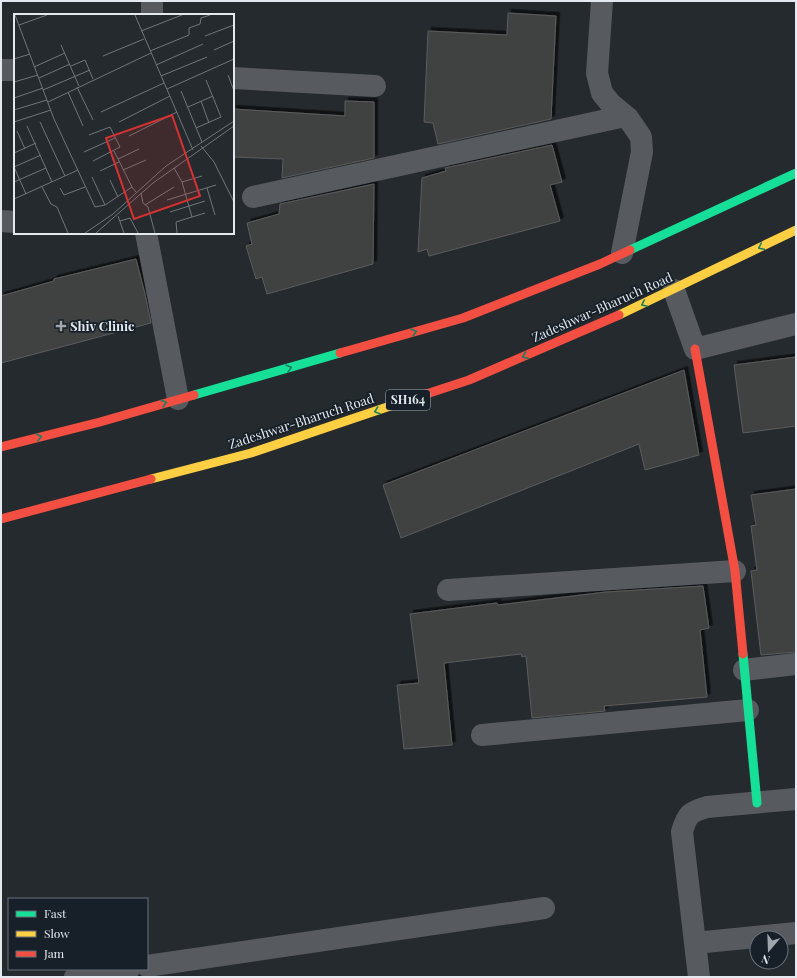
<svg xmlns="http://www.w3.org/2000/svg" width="797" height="978" font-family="'Playfair Display',serif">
	<defs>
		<filter id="shadow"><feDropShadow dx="3.5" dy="-3.5" stdDeviation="0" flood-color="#0009"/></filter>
	</defs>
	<rect width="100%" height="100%" fill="#252a2e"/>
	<!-- building -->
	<path fill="#414242" stroke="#5b5c5c" filter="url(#shadow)" d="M 508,13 L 556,16 L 551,119 L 438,144 L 433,123 L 424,122 L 428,31 L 507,35 Z
		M 345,101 L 374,102 L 374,158 L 282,178 L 283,159 L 233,157 L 233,109 L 345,116 Z
		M 552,145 L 562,182 L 550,185 L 560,221 L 429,256 L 427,249 L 418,252 L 422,178 L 446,171 L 445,168 Z
		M 374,184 L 373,264 L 267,294 L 262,277 L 256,279 L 246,246 L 252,244 L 247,223 L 279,214 L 280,204 Z
		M 136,259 L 145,294 L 151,323 L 1,363 L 1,296 L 54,281 L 54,279 Z
		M 796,357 L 796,426 L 743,433 L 734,365 Z
		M 684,370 L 699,455 L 645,470 L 639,444 L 401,538 L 383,485 Z
		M 796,489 L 796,652 L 761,655 L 751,571 L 757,570 L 751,526 L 756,525 L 751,495 Z
		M 703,586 L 709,628 L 700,630 L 707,697 L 604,706 L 605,711 L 532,718 L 526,656 L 522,657 L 521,654 L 444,663 L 452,745 L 404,749 L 397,685 L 419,683 L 410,614 L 497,603 L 498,605 L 606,592 Z"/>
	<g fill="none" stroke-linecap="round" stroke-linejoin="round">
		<!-- street -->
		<path stroke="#575b60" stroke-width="22" d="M 602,1 L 597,73 L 602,93 L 611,104 L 628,118 L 641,137 L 642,152 L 622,253
			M 152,15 L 152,1
			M 1,70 L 15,70
			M 233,78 L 375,86
			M 253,197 L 625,116
			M 1,221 L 15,222
			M 146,233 L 178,399
			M 674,290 L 695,349 L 796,324
			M 448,590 L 735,571
			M 744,670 L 796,664
			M 482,735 L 748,710
			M 695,943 L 796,933
			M 147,966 L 544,908
			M 75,977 L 129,969
			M 699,977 L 682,832 C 687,814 690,812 707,807 L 796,799"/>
		<!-- fast -->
		<path stroke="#16e098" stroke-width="9" d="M 630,250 L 796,173
			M 194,395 L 340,353
			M 743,654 L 757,803"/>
		<!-- slow -->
		<path stroke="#ffcf43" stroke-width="9" d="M 619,315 L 796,230
			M 151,479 L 251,453 L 408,400"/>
		<!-- jam -->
		<path stroke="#f24e42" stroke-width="9" d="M 695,349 L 735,571 L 743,654
			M 340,353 L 463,318 L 600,264 L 630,250
			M 408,400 L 469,380 L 619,315
			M 1,447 L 100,422 L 194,395
			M 1,519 L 151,479"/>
	</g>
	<!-- one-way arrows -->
	<defs><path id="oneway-chevron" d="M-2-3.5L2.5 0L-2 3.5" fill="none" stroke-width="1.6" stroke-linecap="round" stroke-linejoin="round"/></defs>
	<g stroke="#168060">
		<use href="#oneway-chevron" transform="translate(761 247) rotate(154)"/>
		<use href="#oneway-chevron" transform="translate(644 304) rotate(155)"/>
		<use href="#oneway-chevron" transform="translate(414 332) rotate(-16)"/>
		<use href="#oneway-chevron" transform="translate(525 356) rotate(157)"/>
		<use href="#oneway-chevron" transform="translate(289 368) rotate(-16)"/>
		<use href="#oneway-chevron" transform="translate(164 403) rotate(-16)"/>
		<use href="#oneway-chevron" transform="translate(377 411) rotate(161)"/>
		<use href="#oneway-chevron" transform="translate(39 437) rotate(-14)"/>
	</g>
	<!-- markers -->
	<path fill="#a0a6ab" stroke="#172028" stroke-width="1.5" d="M59 320h4v4h4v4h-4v4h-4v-4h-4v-4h4z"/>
	<g text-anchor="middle" stroke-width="3.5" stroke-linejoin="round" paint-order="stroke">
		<!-- shield labels -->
		<rect fill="#172028" stroke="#a6adb3" stroke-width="1" x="386" y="390" width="44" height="20" rx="3"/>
		<g font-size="12" font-weight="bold" fill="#e3e9ef">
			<text x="408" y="404">SH164</text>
		</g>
		<!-- street labels -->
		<g font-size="13" fill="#e3e9ef" stroke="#172028">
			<text transform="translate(602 307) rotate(-24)" y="5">Zadeshwar-Bharuch Road</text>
			<text transform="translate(301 421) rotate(-18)" y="5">Zadeshwar-Bharuch Road</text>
		</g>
		<!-- poi labels -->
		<g font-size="13" font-weight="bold" fill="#e3e9ef" stroke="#172028" text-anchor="start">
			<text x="70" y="331">Shiv Clinic</text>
		</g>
	</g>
	<!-- overview -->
	<g transform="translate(14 14)">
		<rect width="220" height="220" fill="#252a2e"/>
		<path fill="none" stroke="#71767b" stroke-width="1" d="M 1,1 L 40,105 L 81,193 L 91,191 L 118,173 L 122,178M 121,1 L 179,136M 5,11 L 33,1M 127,17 L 168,1M 191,22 L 220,11M 47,31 L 65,72M 200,36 L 220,27M 136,37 L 175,21 L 175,14 L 186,10 L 187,4 L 196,1M 89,42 L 130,25M 0,45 L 16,40M 142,51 L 189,30M 57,52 L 71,46 L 79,65M 20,53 L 51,39M 214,61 L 220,77M 147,62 L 193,43M 25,64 L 56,50M 0,68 L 24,61M 63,73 L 79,106M 153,75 L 220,45M 29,76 L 76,56M 167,77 L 188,128M 54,78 L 69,112M 0,84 L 29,74M 187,87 L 195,109M 34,88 L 137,39M 174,93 L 199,82M 0,96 L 33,86M 87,98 L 150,69M 0,108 L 37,96M 26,108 L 51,162M 105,108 L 156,82M 13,112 L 38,168M 182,114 L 207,103 L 192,66M 3,117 L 11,135M 75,121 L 96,113 L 106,133 L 79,147M 115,122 L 163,98M 187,132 L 200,148 L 220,188M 100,137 L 118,173M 70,138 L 101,124M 0,139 L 22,129M 104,145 L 125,135M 0,153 L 12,180M 0,153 L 27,141M 160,154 L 168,168M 109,156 L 132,146M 86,157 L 105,148M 78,163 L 91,191M 96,166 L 104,183M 0,168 L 32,154M 28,173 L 37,190 L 43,193 L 54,219M 46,174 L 50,181 L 71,173M 193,174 L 201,201M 127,179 L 129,189 L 134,193 L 141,219M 0,185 L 64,156M 153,186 L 202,171M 131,191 L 160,173M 156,198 L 191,187M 104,202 L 110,219M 178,203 L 168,168 L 188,162M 106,207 L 116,204 L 124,219M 71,219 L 99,200 L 152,152 L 220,107M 82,219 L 139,169 L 220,112M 163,219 L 162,208 L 191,199"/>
		<path fill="#d73232" fill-opacity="0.15" stroke="#d73232" stroke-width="2" d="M 158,101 L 186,182 L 120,205 L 92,124 Z"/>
		<rect width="220" height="220" fill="none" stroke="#e3e9ef" stroke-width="2"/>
	</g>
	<!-- border -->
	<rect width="797" height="978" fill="none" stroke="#e3e9ef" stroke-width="4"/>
	<!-- legend -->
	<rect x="8" y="898" width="140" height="72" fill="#172028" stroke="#697078"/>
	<rect x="16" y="911" width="20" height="6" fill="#16e098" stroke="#697078"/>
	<text x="44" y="918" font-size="12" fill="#e3e9ef">Fast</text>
	<rect x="16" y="931" width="20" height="6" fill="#ffcf43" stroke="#697078"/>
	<text x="44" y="938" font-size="12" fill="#e3e9ef">Slow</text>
	<rect x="16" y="951" width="20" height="6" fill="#f24e42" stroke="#697078"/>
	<text x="44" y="958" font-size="12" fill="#e3e9ef">Jam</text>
	<!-- north arrow -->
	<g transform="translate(769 950) rotate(199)"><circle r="19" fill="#172028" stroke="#697078"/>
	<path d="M0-3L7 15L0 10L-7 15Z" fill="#a0a6ab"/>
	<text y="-6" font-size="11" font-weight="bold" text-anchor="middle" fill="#e3e9ef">N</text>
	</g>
</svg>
